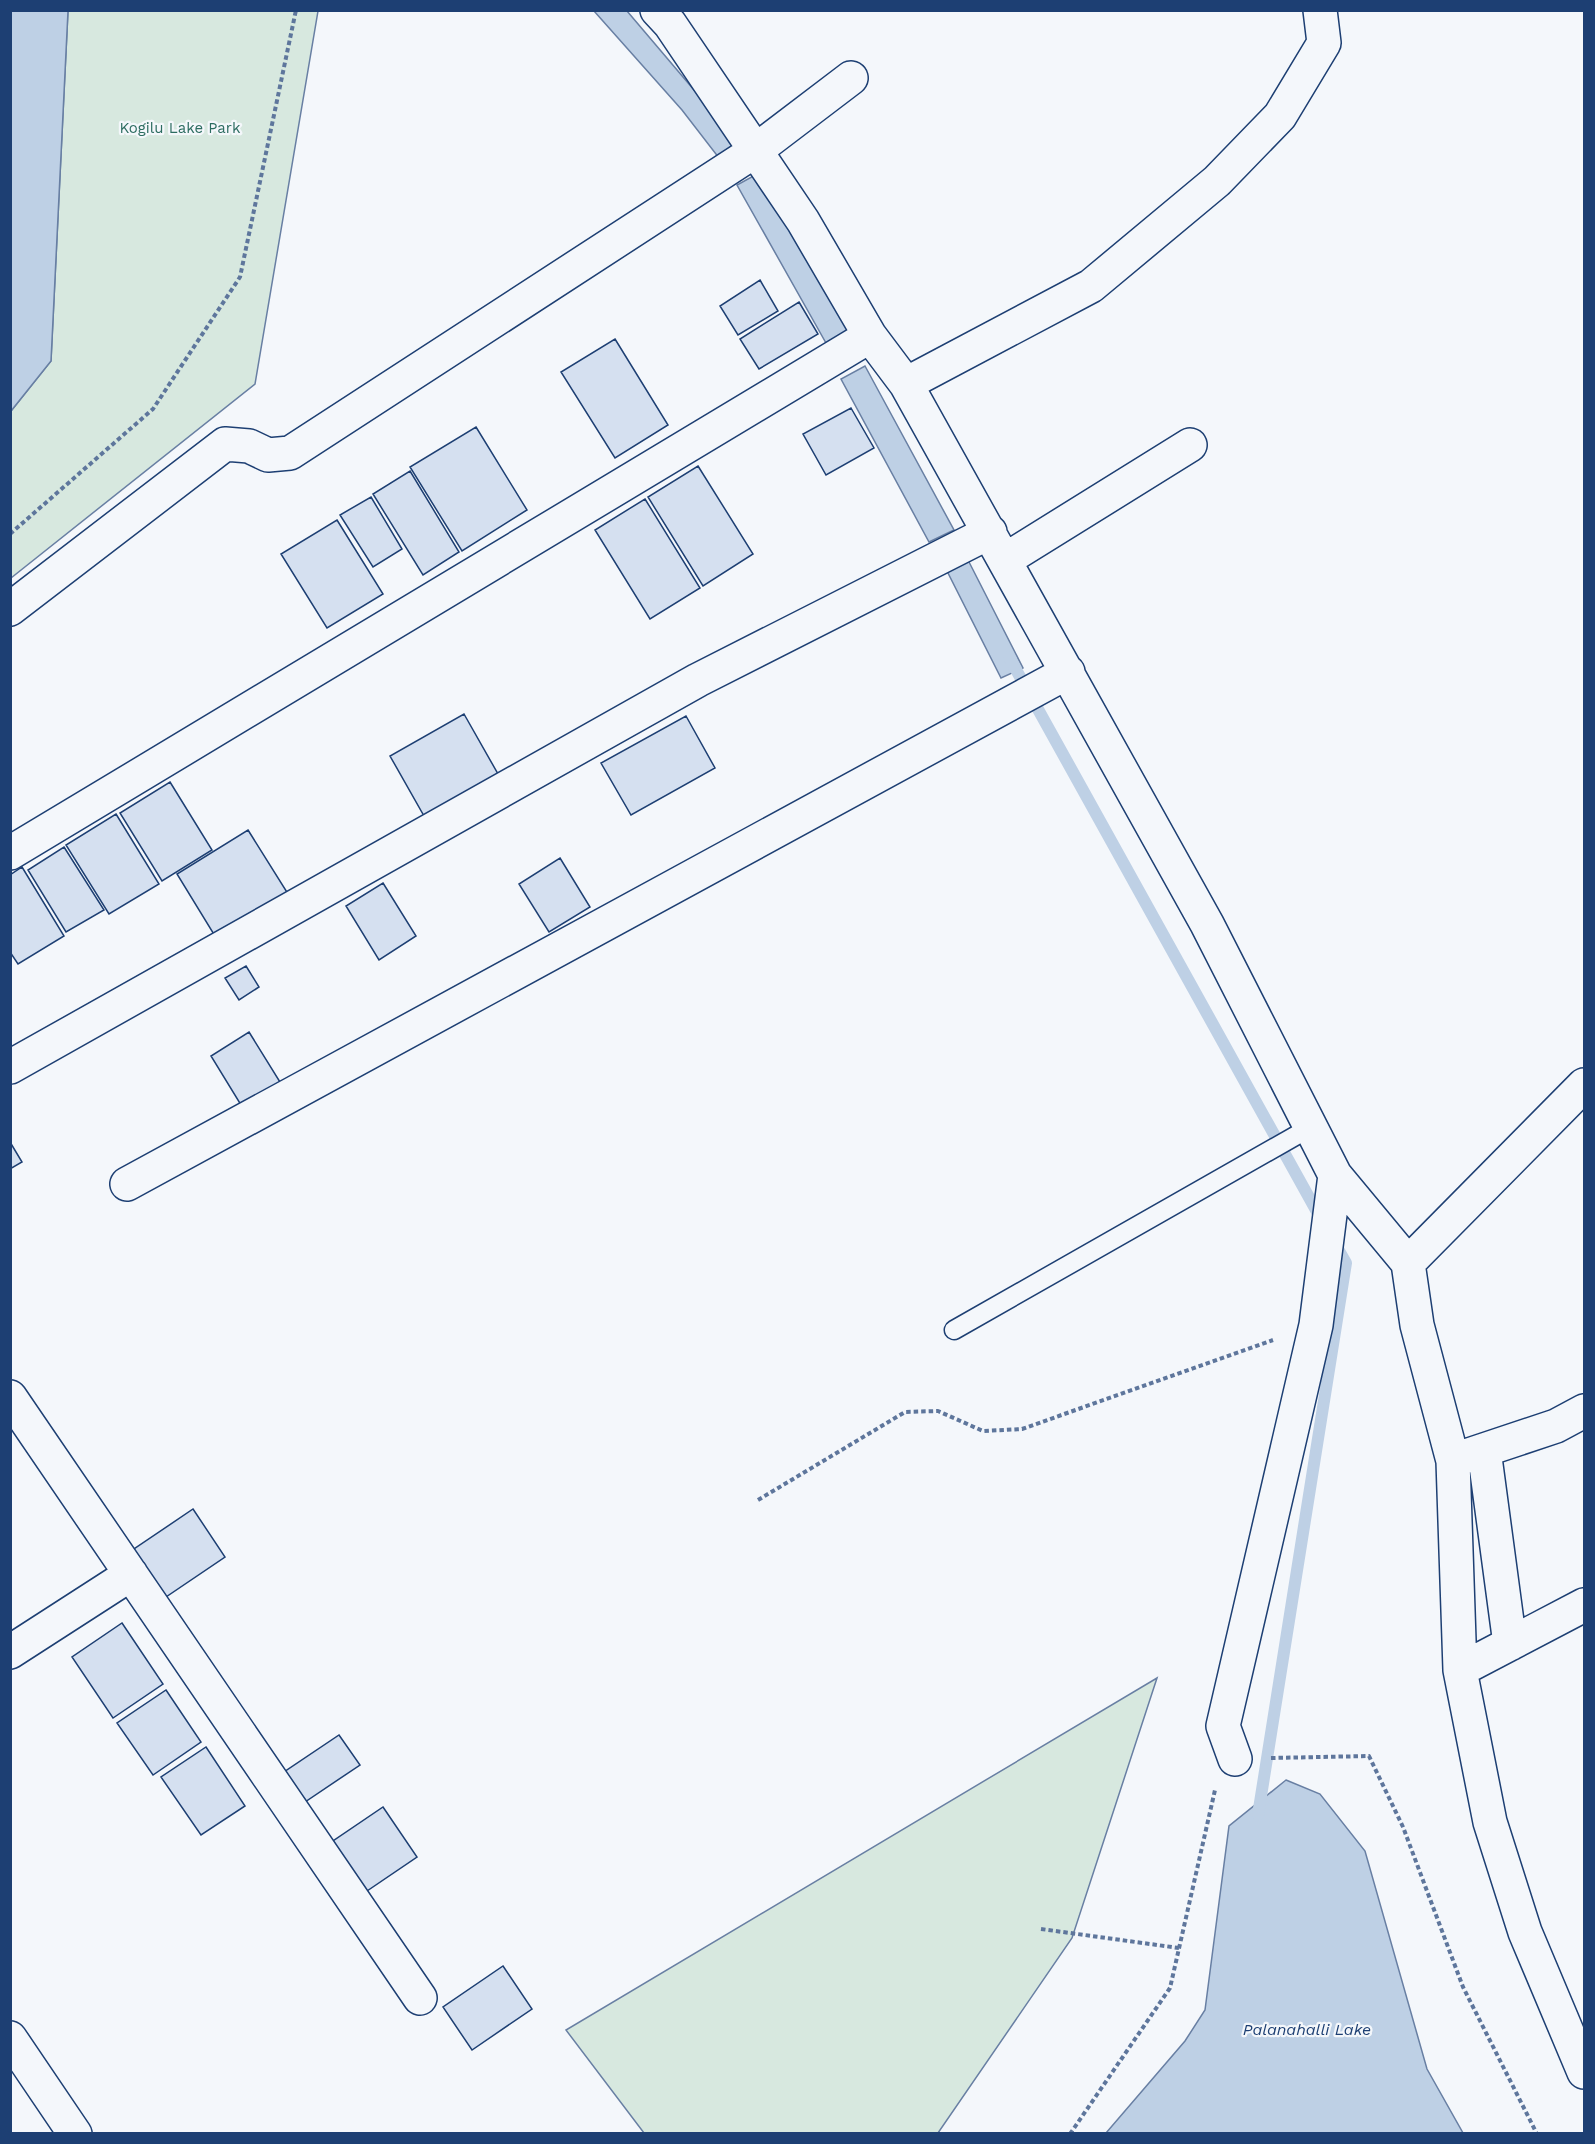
<svg xmlns="http://www.w3.org/2000/svg" width="1595" height="2144" font-family="'Work Sans',sans-serif">
	<rect width="100%" height="100%" fill="#f4f7fb"/>
	<!-- green -->
	<path fill="#d7e8df" stroke="#687fa3" stroke-width="1.5" d="M 68,11 L 318,11 L 255,384 L 11,578 L 11,411 L 51,361 Z
		M 1157,1678 L 1072,1938 L 938,2133 L 644,2133 L 566,2030 Z"/>
	<!-- water -->
	<path fill="#bed0e5" stroke="#687fa3" stroke-width="1.5" d="M 11,10 L 68,11 L 51,361 L 11,411 Z
		M 594,11 L 627,11 L 739,143 L 719,158 L 682,110 Z
		M 757,174 L 850,329 L 826,343 L 737,185 Z
		M 865,366 L 954,530 L 929,542 L 841,379 Z
		M 968,560 L 1023,668 L 1001,678 L 947,571 Z
		M 1286,1780 L 1320,1794 L 1365,1851 L 1427,2069 L 1463,2133 L 1106,2133 L 1185,2041 L 1205,2010 L 1229,1826 Z"/>
	<g fill="none" stroke-linecap="round" stroke-linejoin="round">
		<!-- stream -->
		<path stroke="#bed0e5" stroke-width="12" d="M 1009,657 L 1321,1219
			M 1258,1815 L 1346,1263 L 1334,1242"/>
	</g>
	<!-- building -->
	<path fill="#d5e0f0" stroke="#1d3f73" stroke-width="1.5" d="M 760,280 L 778,311 L 738,335 L 720,306 Z
		M 799,302 L 818,334 L 759,369 L 740,339 Z
		M 615,339 L 668,425 L 615,458 L 561,372 Z
		M 851,408 L 874,448 L 826,475 L 803,434 Z
		M 476,427 L 527,510 L 462,551 L 410,467 Z
		M 698,466 L 753,554 L 703,586 L 648,497 Z
		M 410,471 L 459,552 L 423,575 L 373,494 Z
		M 371,497 L 402,549 L 373,567 L 340,515 Z
		M 645,499 L 700,588 L 650,619 L 595,530 Z
		M 337,520 L 383,594 L 327,628 L 281,554 Z
		M 464,714 L 502,781 L 428,823 L 390,756 Z
		M 686,716 L 715,768 L 631,815 L 601,763 Z
		M 170,782 L 212,850 L 162,881 L 120,813 Z
		M 116,814 L 159,884 L 109,914 L 66,845 Z
		M 248,830 L 290,897 L 218,941 L 177,874 Z
		M 64,847 L 104,910 L 66,932 L 28,870 Z
		M 560,858 L 590,907 L 549,932 L 519,884 Z
		M 22,867 L 64,936 L 18,964 L 10,952 L 10,875 Z
		M 383,883 L 416,936 L 379,960 L 346,906 Z
		M 246,966 L 259,987 L 239,1000 L 225,978 Z
		M 249,1032 L 280,1082 L 241,1105 L 211,1056 Z
		M 10,1142 L 22,1162 L 10,1169 Z
		M 193,1509 L 225,1557 L 160,1601 L 128,1553 Z
		M 122,1623 L 163,1684 L 113,1718 L 72,1657 Z
		M 166,1690 L 201,1742 L 153,1775 L 117,1723 Z
		M 339,1735 L 360,1765 L 302,1804 L 281,1774 Z
		M 206,1747 L 245,1806 L 201,1835 L 161,1777 Z
		M 383,1807 L 417,1857 L 364,1893 L 330,1843 Z
		M 503,1966 L 532,2009 L 472,2050 L 443,2007 Z"/>
	<g fill="none" stroke-linecap="round" stroke-linejoin="round">
		<!-- lane casing -->
		<g stroke="#1d3f73" stroke-width="21">
			<path id="lane" d="M 954,1330 L 1311,1127"/>
		</g>
		<!-- street casing -->
		<g stroke="#1d3f73" stroke-width="36">
			<path id="street" d="M 657,10 L 670,24 L 803,221 L 870,336 L 906,384 L 1207,924 L 1335,1175 L 1408,1263 L 1417,1325 L 1453,1461 L 1460,1670 L 1490,1822 L 1525,1932 L 1584,2072
				M 906,384 L 1091,286 L 1217,181 L 1280,116 L 1324,43 L 1320,10
				M 1005,560 L 1190,445
				M 10,609 L 225,444 L 249,446 L 268,455 L 290,453 L 755,151 L 851,78
				M 10,853 L 870,336
				M 10,1067 L 698,680 L 990,532
				M 127,1184 L 1068,672
				M 1408,1263 L 1584,1085
				M 10,1397 L 420,1998
				M 1484,1450 L 1510,1644
				M 1463,1457 L 1556,1426 L 1584,1411
				M 10,1652 L 131,1574
				M 1460,1670 L 1584,1605
				M 1235,1759 L 1223,1726 L 1316,1325 L 1335,1175
				M 10,2038 L 75,2134"/>
		</g>
		<!-- path -->
		<path stroke="#5e769c" stroke-width="4" stroke-dasharray="4.5 3" stroke-linecap="butt" d="M 10,534 L 153,409 L 240,277 L 296,10
			M 758,1500 L 905,1412 L 938,1411 L 983,1431 L 1022,1429 L 1273,1340
			M 1271,1758 L 1369,1756 L 1403,1827 L 1463,1987 L 1537,2134
			M 1041,1929 L 1179,1948
			M 1070,2134 L 1170,1988 L 1215,1790"/>
		<!-- lane -->
		<use href="#lane" stroke="#f4f7fb" stroke-width="18"/>
		<!-- street -->
		<use href="#street" stroke="#f4f7fb" stroke-width="33"/>
	</g>
	<g text-anchor="middle" stroke-width="4.5" stroke-linejoin="round" paint-order="stroke">
		<!-- park labels -->
		<g font-size="15" fill="#2c6c60" stroke="#f4f7fb">
			<text x="180" y="133">Kogilu Lake Park</text>
		</g>
		<!-- water labels -->
		<g font-size="16" font-style="italic" fill="#1d3f73" stroke="#f4f7fb">
			<text x="1307" y="2035">Palanahalli Lake</text>
		</g>
	</g>
	<!-- border -->
	<rect width="1595" height="2144" fill="none" stroke="#1d3f73" stroke-width="24"/>
</svg>
